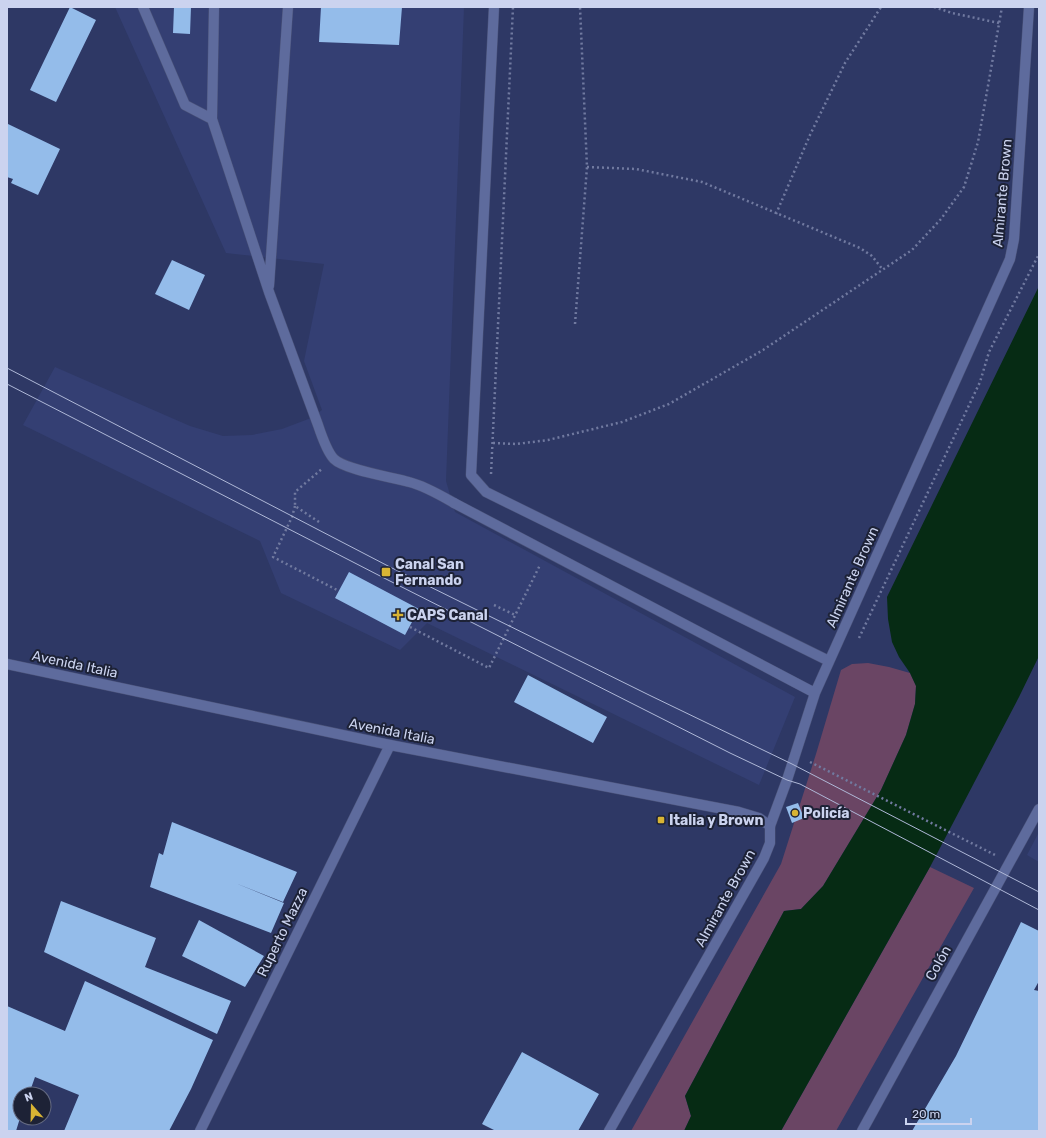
<svg xmlns="http://www.w3.org/2000/svg" width="1046" height="1138" font-family="Rubik,sans-serif">
	<rect width="100%" height="100%" fill="#2e3865"/>
	<!-- built -->
	<path fill="#343f73" d="M 115,7 L 464,7 L 446,481 L 455,512 L 795,697 L 759,785 L 427,623 L 400,650 L 281,593 L 260,541 L 23,425 L 55,367 L 190,426 L 223,436 L 252,435 L 282,429 L 311,418 L 322,410 L 304,361 L 324,264 L 226,253 Z
		M 1039,832 L 1039,862 L 1027,855 Z"/>
	<!-- green -->
	<path fill="#6a4564" d="M 868,663 L 889,667 L 910,673 L 916,686 L 915,704 L 906,735 L 881,790 L 823,886 L 801,909 L 784,911 L 685,1096 L 691,1116 L 684,1131 L 631,1131 L 781,864 L 816,754 L 841,670 L 852,664 Z
		M 930,867 L 974,888 L 836,1131 L 781,1131 Z"/>
	<!-- water -->
	<path fill="#062b14" d="M 1039,286 L 1039,656 L 1019,697 L 930,867 L 781,1131 L 684,1131 L 691,1116 L 685,1096 L 784,911 L 801,909 L 823,886 L 881,790 L 906,735 L 915,704 L 916,686 L 910,673 L 899,657 L 892,642 L 888,619 L 887,597 Z"/>
	<!-- building -->
	<path fill="#94bcea" d="M 70,7 L 96,20 L 56,102 L 30,90 Z
		M 174,7 L 191,7 L 190,34 L 173,33 Z
		M 321,7 L 402,7 L 399,45 L 319,42 Z
		M 8,124 L 60,149 L 38,195 L 11,183 L 13,179 L 7,177 Z
		M 172,260 L 205,275 L 189,310 L 155,294 Z
		M 349,572 L 419,609 L 405,635 L 335,598 Z
		M 528,675 L 607,717 L 593,743 L 514,702 Z
		M 798,803 L 804,818 L 792,823 L 786,807 Z
		M 172,822 L 297,872 L 283,902 L 235,883 L 284,903 L 271,933 L 150,887 L 159,853 L 163,855 Z
		M 61,901 L 156,938 L 145,967 L 231,1001 L 217,1034 L 44,952 Z
		M 199,920 L 264,956 L 245,987 L 182,956 Z
		M 1021,922 L 1039,931 L 1039,981 L 1034,990 L 1039,991 L 1039,1131 L 912,1131 L 956,1056 Z
		M 85,981 L 213,1040 L 191,1089 L 169,1131 L 64,1131 L 79,1095 L 35,1077 L 29,1094 L 20,1094 L 20,1118 L 16,1131 L 7,1131 L 7,1006 L 65,1031 Z
		M 522,1052 L 599,1094 L 578,1131 L 496,1131 L 482,1124 Z"/>
	<g fill="none" stroke-linecap="round" stroke-linejoin="round">
		<!-- service casing -->
		<g stroke="#495177" stroke-width="11">
			<path id="service" d="M 143,7 L 185,105 L 212,119 L 269,292 L 318,425 C 321,434 327,452 334,459 C 345,470 392,477 409,482 C 425,486 440,495 454,503
				M 212,119 L 214,7
				M 269,286 L 288,7"/>
		</g>
		<!-- minor casing -->
		<g stroke="#495177" stroke-width="11">
			<path id="minor" d="M 494,7 L 471,475 L 486,492 L 829,661
				M 454,503 L 815,693
				M 770,826 L 787,780 L 815,693 L 1010,259 L 1014,239 L 1029,7
				M 200,1131 L 390,745
				M 862,1131 L 1039,809"/>
		</g>
		<!-- tertiary casing -->
		<g stroke="#495177" stroke-width="11">
			<path id="tertiary" d="M 7,664 L 390,745 L 739,812 L 759,818 L 770,826 L 770,843 L 764,858 L 609,1131"/>
		</g>
		<!-- path -->
		<path stroke="#717aa0" stroke-width="2.5" stroke-dasharray="2 3" stroke-linecap="butt" d="M 934,7 L 952,13 L 999,23
			M 587,167 L 636,169 L 702,182 L 860,248 L 872,256 L 883,270
			M 776,214 L 810,135 L 845,63 L 881,7
			M 575,324 L 587,167 L 580,7
			M 493,443 L 516,444 L 548,440 L 622,422 L 669,404 L 763,350 L 912,250 L 941,219 L 964,187 L 978,142 L 1002,7
			M 491,474 L 513,7
			M 295,506 L 292,517 L 273,557 L 339,591
			M 319,522 L 295,506 L 295,492 L 323,468
			M 494,605 L 515,615
			M 410,627 L 489,668 L 540,565
			M 859,638 L 980,382 L 989,352 L 1039,254
			M 810,762 L 997,856"/>
		<!-- service -->
		<use href="#service" stroke="#5e6b9d" stroke-width="10"/>
		<!-- minor -->
		<use href="#minor" stroke="#5e6b9d" stroke-width="10"/>
		<!-- tertiary -->
		<use href="#tertiary" stroke="#5e6b9d" stroke-width="10"/>
		<!-- tram -->
		<path stroke="#afb8d7" stroke-width="1" d="M 7,368 L 390,567 L 649,695 L 792,764 L 1039,892
			M 7,384 L 384,578 L 730,753 L 787,780 L 800,784 L 1039,910"/>
	</g>
	<!-- markers -->
	<g fill="#d8b434" stroke="#1d2236" stroke-width="1.5">
		<rect x="381" y="567" width="10" height="10" rx="2"/>
		<path d="M396 609h4v4h4v4h-4v4h-4v-4h-4v-4h4z"/>
		<circle cx="795" cy="813" r="4"/>
		<rect x="657" y="816" width="8" height="8" rx="2"/>
	</g>
	<g text-anchor="middle" stroke-width="4" stroke-linejoin="round" paint-order="stroke">
		<!-- street labels -->
		<g font-size="14" fill="#cbd3ef" stroke="#1d2236">
			<text transform="translate(1002 193) rotate(-85)" y="5">Almirante Brown</text>
			<text transform="translate(852 577) rotate(-66)" y="5">Almirante Brown</text>
			<text transform="translate(75 664) rotate(12)" y="5">Avenida Italia</text>
			<text transform="translate(392 731) rotate(11)" y="5">Avenida Italia</text>
			<text transform="translate(725 898) rotate(-61)" y="5">Almirante Brown</text>
			<text transform="translate(282 932) rotate(-64)" y="5">Ruperto Mazza</text>
			<text transform="translate(938 963) rotate(-61)" y="5">Colón</text>
		</g>
		<!-- poi labels -->
		<g font-size="14" font-weight="bold" fill="#cbd3ef" stroke="#1d2236" text-anchor="start">
			<text x="395" y="569">Canal San<tspan x="395" dy="16">Fernando</tspan></text>
			<text x="407" y="620">CAPS Canal</text>
			<text x="803" y="818">Policía</text>
			<text x="669" y="825">Italia y Brown</text>
		</g>
	</g>
	<!-- border -->
	<rect width="1046" height="1138" fill="none" stroke="#cbd3ef" stroke-width="16"/>
	<!-- north arrow -->
	<g transform="translate(32 1106) rotate(340)"><circle r="19" fill="#1d2236" stroke="#636980"/>
	<path d="M0-3L7 15L0 10L-7 15Z" fill="#d8b434"/>
	<text y="-6" font-size="11" font-weight="bold" text-anchor="middle" fill="#cbd3ef">N</text>
	</g>
	<!-- scale -->
	<path d="M906 1118v6h65v-6" fill="none" stroke="#cbd3ef" stroke-width="2"/>
	<text x="912" y="1118" font-size="12" fill="#cbd3ef" stroke="#1d2236" stroke-width="3" paint-order="stroke">20 m</text>
</svg>
